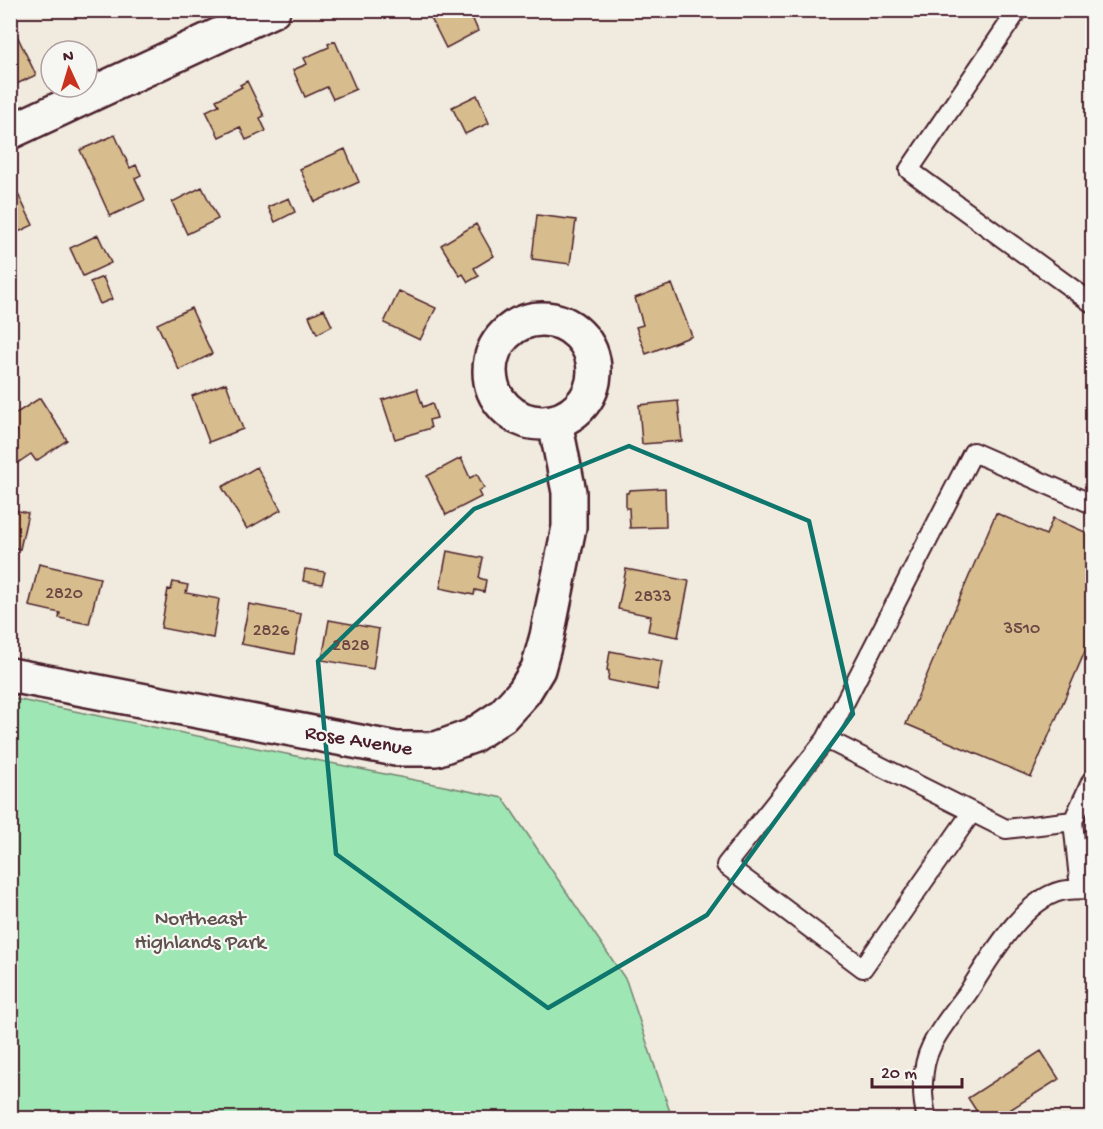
<svg xmlns="http://www.w3.org/2000/svg" width="1103" height="1129" font-family="'Gochi Hand',sans-serif">
	<rect width="100%" height="100%" fill="#f0ebde"/>
	<filter id="ink" filterUnits="userSpaceOnUse"><feTurbulence type="fractalNoise" baseFrequency=".0167" numOctaves="2"/><feDisplacementMap in="SourceGraphic" scale="12" xChannelSelector="R" yChannelSelector="G"/><feConvolveMatrix kernelMatrix="1 2 1 2 8 2 1 2 1" color-interpolation-filters="sRGB"/></filter>
	<g filter="url(#ink)">
		<!-- green -->
		<path fill="#9ee6b4" stroke="#748270" stroke-width="1.5" d="M 10,698 L 503,798 L 626,980 L 672,1118 L 11,1118 Z"/>
		<!-- building -->
		<path fill="#d7bd8d" stroke="#4a1f2b" stroke-width="1.5" d="M 144,10 L 157,10 L 146,16 Z
			M 427,10 L 469,10 L 478,31 L 446,48 Z
			M 718,10 L 733,10 L 733,11 L 721,15 Z
			M 10,21 L 36,75 L 10,87 Z
			M 335,41 L 356,89 L 333,99 L 327,87 L 305,97 L 293,70 L 307,64 L 304,58 L 329,47 L 328,44 Z
			M 247,81 L 264,116 L 260,118 L 266,131 L 246,140 L 240,127 L 219,137 L 206,111 L 219,105 L 216,100 L 242,87 L 240,85 Z
			M 477,95 L 489,123 L 465,134 L 452,107 Z
			M 115,135 L 130,168 L 136,165 L 141,175 L 135,178 L 145,200 L 110,216 L 80,150 Z
			M 345,149 L 359,182 L 315,202 L 300,169 Z
			M 202,187 L 218,219 L 187,234 L 172,202 Z
			M 16,190 L 33,225 L 10,236 L 10,192 Z
			M 289,198 L 295,212 L 275,222 L 268,207 Z
			M 537,215 L 576,220 L 570,264 L 532,259 Z
			M 476,224 L 494,256 L 474,268 L 479,276 L 468,282 L 463,274 L 460,276 L 441,245 Z
			M 98,235 L 111,263 L 83,276 L 70,248 Z
			M 103,277 L 112,299 L 100,304 L 90,282 Z
			M 672,284 L 692,336 L 646,354 L 636,327 L 643,325 L 635,298 Z
			M 399,291 L 436,308 L 420,340 L 384,323 Z
			M 191,308 L 212,354 L 179,370 L 157,324 Z
			M 324,309 L 332,326 L 317,334 L 309,316 Z
			M 226,383 L 243,429 L 209,442 L 192,396 Z
			M 417,389 L 423,407 L 432,403 L 437,418 L 429,420 L 431,428 L 395,439 L 382,400 Z
			M 40,398 L 67,440 L 36,461 L 31,454 L 16,464 L 10,455 L 10,436 L 17,432 L 10,422 L 10,417 Z
			M 678,401 L 682,441 L 642,444 L 639,405 Z
			M 461,458 L 470,478 L 477,474 L 484,488 L 478,491 L 481,497 L 446,515 L 427,476 Z
			M 257,467 L 281,510 L 247,529 L 222,487 Z
			M 665,488 L 666,527 L 630,528 L 629,508 L 626,508 L 626,493 L 628,493 L 629,490 Z
			M 14,510 L 28,513 L 20,549 L 10,547 L 10,527 Z
			M 996,513 L 1046,535 L 1053,518 L 1092,535 L 1092,635 L 1031,777 L 906,724 Z
			M 447,551 L 483,558 L 479,578 L 486,580 L 484,592 L 475,590 L 474,595 L 440,588 Z
			M 39,564 L 100,578 L 89,624 L 59,618 L 60,613 L 29,606 Z
			M 305,569 L 325,572 L 322,584 L 303,581 Z
			M 626,569 L 689,581 L 678,637 L 648,631 L 651,616 L 618,609 Z
			M 173,582 L 188,585 L 186,593 L 219,599 L 213,638 L 161,628 L 168,589 L 171,590 Z
			M 249,604 L 301,614 L 294,654 L 241,644 Z
			M 329,620 L 379,629 L 373,669 L 322,660 Z
			M 610,651 L 662,661 L 657,690 L 608,680 L 609,671 L 607,670 Z
			M 1041,1051 L 1059,1079 L 997,1118 L 981,1118 L 968,1098 Z"/>
		<g fill="none" stroke-linecap="round" stroke-linejoin="round">
			<!-- lane casing -->
			<g stroke="#4a1f2b" stroke-width="22">
				<path id="lane" d="M 1018,10 L 909,170 L 1092,303
					M 826,739 L 726,865 L 863,968 L 972,812
					M 1073,821 L 1006,829 L 826,739 L 973,452 L 1092,504
					M 1080,889 L 1073,821 L 1092,780
					M 927,1118 C 921,1097 921,1067 931,1047 C 938,1030 956,1009 967,994 C 988,962 1021,901 1061,891 C 1071,889 1082,889 1092,889"/>
			</g>
			<!-- street casing -->
			<g stroke="#4a1f2b" stroke-width="38">
				<path id="street" d="M 10,132 L 273,10
					M490 371a52 52 0 1 1 104 0a52 52 0 1 1-104 0Z
					M 10,675 L 396,749 L 436,749 L 472,736 L 502,716 L 524,692 L 538,669 L 547,636 L 569,527 L 569,492 L 555,422"/>
			</g>
			<!-- lane -->
			<use href="#lane" stroke="#f6f6f2" stroke-width="18"/>
			<!-- street -->
			<use href="#street" stroke="#f6f6f2" stroke-width="33"/>
		</g>
	</g>
	<!-- marked area -->
	<path fill="none" stroke="#0f766e" stroke-width="4.5" stroke-linejoin="round" d="M 629,446 L 809,521 L 853,714 L 707,915 L 548,1008 L 336,854 L 318,661 L 474,509 Z"/>
	<g text-anchor="middle" stroke-width="4.5" stroke-linejoin="round" paint-order="stroke">
		<!-- number labels -->
		<g font-size="18" fill="#6d4644">
			<text x="64" y="598">2820</text>
			<text x="653" y="601">2833</text>
			<text x="1022" y="633">3510</text>
			<text x="271" y="635">2826</text>
			<text x="351" y="650">2828</text>
		</g>
		<!-- street labels -->
		<g font-size="21" fill="#4a1f2b" stroke="#f6f6f2">
			<text transform="translate(359 739) rotate(9)" y="7">Rose Avenue</text>
		</g>
		<!-- park labels -->
		<g font-size="21" fill="#5f514d" stroke="#f6f6f2">
			<text x="200" y="924">Northeast<tspan x="200" dy="24">Highlands Park</tspan></text>
		</g>
	</g>
	<!-- margin -->
	<rect width="1103" height="1129" fill="none" stroke="#f6f6f2" stroke-width="36"/>
	<rect x="18" y="18" width="1067" height="1093" fill="none" stroke="#4a1f2b" stroke-width="2" filter="url(#ink)"/>
	<!-- north arrow -->
	<g transform="translate(69 69) rotate(356)"><circle r="28" fill="#f6f6f2" stroke="#b1a0a2" stroke-width="1.5"/>
	<path d="M0-4.5L10 22L0 15L-10 22Z" fill="#c8321e"/>
	<text y="-9" font-size="16" font-weight="bold" text-anchor="middle" fill="#4a1f2b">N</text>
	</g>
	<!-- scale -->
	<path d="M872 1078v9h90v-9" fill="none" stroke="#4a1f2b" stroke-width="3"/>
	<text x="881" y="1078" font-size="18" fill="#4a1f2b" stroke="#f6f6f2" stroke-width="4.5" paint-order="stroke">20 m</text>
</svg>
